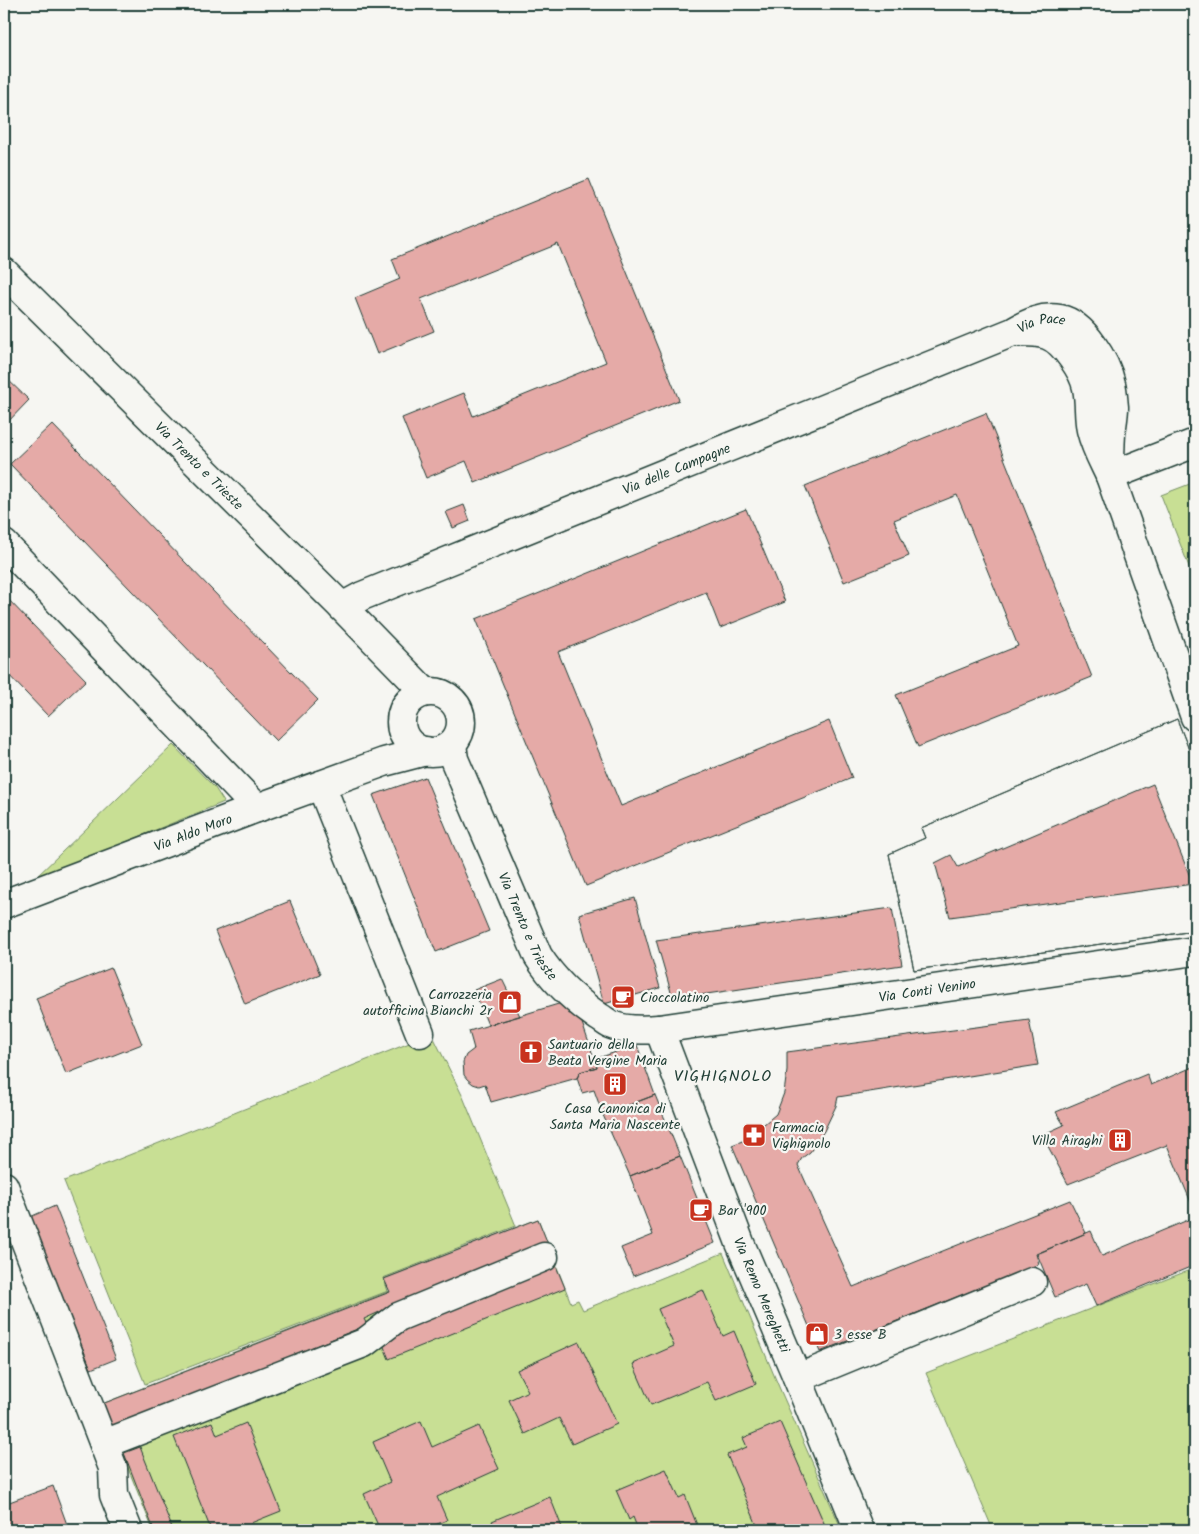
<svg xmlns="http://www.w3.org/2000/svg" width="1199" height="1534" font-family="Kalam,sans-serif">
	<rect width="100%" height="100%" fill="#f6f6f2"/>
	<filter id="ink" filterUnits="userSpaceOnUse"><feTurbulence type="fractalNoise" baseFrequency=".02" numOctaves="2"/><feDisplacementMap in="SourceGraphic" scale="10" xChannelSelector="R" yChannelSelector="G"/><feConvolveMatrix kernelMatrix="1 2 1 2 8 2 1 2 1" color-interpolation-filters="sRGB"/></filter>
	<g filter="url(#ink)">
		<!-- green -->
		<path fill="#c8df94" stroke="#748e64" d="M 1195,482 L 1195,582 L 1161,495 Z
			M 173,745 L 215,788 L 224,802 L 33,880 Z
			M 432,1034 L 463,1097 L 516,1226 L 383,1278 L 383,1279 L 538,1219 L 571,1303 L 578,1300 L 583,1310 L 723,1253 L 779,1387 L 842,1530 L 153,1530 L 102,1404 L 390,1291 L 384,1280 L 388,1291 L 145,1384 L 64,1181 Z
			M 1195,1268 L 1195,1530 L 993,1530 L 926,1373 Z"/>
		<!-- building -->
		<path fill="#e5aaa7" stroke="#1f3d34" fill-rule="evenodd" d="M 589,179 L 679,400 L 475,483 L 466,461 L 426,478 L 402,418 L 464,393 L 473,416 L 606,362 L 558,244 L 421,299 L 434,331 L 377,354 L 355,298 L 400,279 L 392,259 Z
			M 4,376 L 29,400 L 4,426 Z
			M 986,413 L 1092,677 L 918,747 L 896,695 L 1018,646 L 957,495 L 894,520 L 909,556 L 844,582 L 805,486 Z
			M 52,424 L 318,700 L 276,741 L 10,464 Z
			M 464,505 L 470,521 L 453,528 L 446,512 Z
			M 746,509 L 785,602 L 720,628 L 706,592 L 558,652 L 621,806 L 829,721 L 852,778 L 586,886 L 476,619 Z
			M 4,595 L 86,680 L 48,716 L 4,670 Z
			M 1177,719 L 1195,765 L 1195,931 L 914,970 L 889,854 L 925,838 L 921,828 ZM 1153,784 L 1193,884 L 950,917 L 935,863 L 951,855 L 958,867 Z
			M 1177,719 L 1195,765 L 1195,931 L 914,970 L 889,854 L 925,838 L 921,828 Z
			M 4,739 L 11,746 L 4,753 Z
			M 425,777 L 489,931 L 436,952 L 373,795 Z
			M 635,898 L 660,988 L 604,1004 L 579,914 Z
			M 290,901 L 320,974 L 245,1004 L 215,931 Z
			M 892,908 L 902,965 L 673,999 L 656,940 Z
			M 111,968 L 142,1044 L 66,1074 L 36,998 Z
			M 502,979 L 520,1016 L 488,1025 L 474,990 Z
			M 565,1002 L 569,1014 L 578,1011 L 597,1067 L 580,1072 L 577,1078 L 491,1102 L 485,1084 L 479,1086 L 473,1084 L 467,1079 L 464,1075 L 463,1062 L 466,1055 L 474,1049 L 469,1031 Z
			M 1029,1020 L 1038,1065 L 838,1097 L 836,1106 L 824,1131 L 810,1152 L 802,1158 L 798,1165 L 853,1287 L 1070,1200 L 1086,1233 L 1036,1254 L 1039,1264 L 820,1352 L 732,1145 L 745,1140 L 776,1114 L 784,1093 L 787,1071 L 787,1052 Z
			M 637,1045 L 655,1095 L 603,1115 L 594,1090 L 582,1093 L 577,1078 L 580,1072 L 597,1067 L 595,1059 Z
			M 1195,1066 L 1195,1212 L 1167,1145 L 1068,1184 L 1042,1135 L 1064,1125 L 1056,1112 L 1147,1074 L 1151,1085 Z
			M 655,1095 L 680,1156 L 630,1176 L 603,1115 Z
			M 680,1156 L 715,1243 L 633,1276 L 621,1248 L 653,1235 L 630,1176 Z
			M 55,1206 L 116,1359 L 91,1369 L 30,1217 Z
			M 1195,1217 L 1195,1265 L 1096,1306 L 1086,1284 L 1055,1297 L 1037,1254 L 1091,1231 L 1102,1256 Z
			M 538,1219 L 548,1244 L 397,1304 L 364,1319 L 367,1325 L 112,1429 L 102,1404 L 390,1292 L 384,1279 Z
			M 556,1266 L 565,1288 L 389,1359 L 380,1337 Z
			M 703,1290 L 723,1336 L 734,1331 L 756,1384 L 716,1401 L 707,1382 L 651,1405 L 633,1364 L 674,1346 L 658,1309 Z
			M 579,1342 L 617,1424 L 572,1444 L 559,1418 L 525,1434 L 509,1400 L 528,1391 L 517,1370 Z
			M 421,1421 L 432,1447 L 479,1426 L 499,1469 L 437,1497 L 447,1520 L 423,1530 L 380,1530 L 364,1494 L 390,1482 L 373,1442 Z
			M 212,1422 L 217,1435 L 246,1423 L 281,1511 L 251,1523 L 254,1530 L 211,1530 L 174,1437 Z
			M 780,1422 L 827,1530 L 759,1530 L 727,1455 L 747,1447 L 743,1438 Z
			M 140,1447 L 173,1530 L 154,1530 L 124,1453 Z
			M 666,1469 L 679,1498 L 685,1495 L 699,1530 L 638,1530 L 633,1517 L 629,1520 L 616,1490 Z
			M 53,1486 L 69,1530 L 4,1530 L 4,1504 Z
			M 550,1497 L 563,1530 L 496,1530 L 492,1521 Z"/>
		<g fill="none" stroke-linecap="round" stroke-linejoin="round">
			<!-- minor casing -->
			<g stroke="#1f3d34" stroke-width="31">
				<g id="minor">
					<path id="s1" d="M 4,272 L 342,607 L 425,692"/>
					<path d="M 1195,443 L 1110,476 L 1195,717"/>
					<path d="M 4,544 L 257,808"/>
					<path id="s2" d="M 342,607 L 362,596 L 1013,332 C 1028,323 1042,316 1060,319 C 1084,324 1106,362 1111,384 C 1113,391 1113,399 1114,407 C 1114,415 1112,425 1111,434 C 1110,448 1110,462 1110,476 C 1103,461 1095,447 1091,430 C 1088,416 1090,402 1087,388 C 1084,372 1064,341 1047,335 C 1036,331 1024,332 1013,332"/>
					<circle cx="431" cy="722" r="30"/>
					<path id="s3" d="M 452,744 L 454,759 L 538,956 C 553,980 576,1001 599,1017 C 603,1019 608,1024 612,1025 C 625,1031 645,1030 659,1029 L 1195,951"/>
					<path d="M 321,785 L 420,1033"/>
					<path id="s4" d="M 4,904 L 257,808 L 384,762 L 426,751"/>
					<path id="s5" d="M 659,1029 L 740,1243 L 797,1377 L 859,1530"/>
					<path d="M 4,1186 L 113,1468 L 114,1495 L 128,1530"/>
					<path d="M 797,1377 L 813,1372 L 1032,1282"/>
					<path d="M 104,1444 L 364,1343 L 398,1317 L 544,1257"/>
				</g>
			</g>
			<!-- minor -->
			<use href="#minor" stroke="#f6f6f2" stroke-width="28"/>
		</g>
	</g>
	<!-- icons -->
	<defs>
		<g id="cafe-square" transform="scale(1.25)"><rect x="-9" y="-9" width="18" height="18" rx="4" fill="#c8321e" stroke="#f6f6f2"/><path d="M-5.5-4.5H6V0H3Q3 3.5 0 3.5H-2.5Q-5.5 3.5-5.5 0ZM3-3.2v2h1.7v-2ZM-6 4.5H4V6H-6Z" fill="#fff"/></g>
		<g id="shop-square" transform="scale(1.25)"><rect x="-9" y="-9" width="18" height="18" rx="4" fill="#c8321e" stroke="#f6f6f2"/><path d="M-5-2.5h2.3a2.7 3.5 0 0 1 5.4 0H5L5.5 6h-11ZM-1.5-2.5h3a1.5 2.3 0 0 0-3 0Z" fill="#fff"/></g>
		<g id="church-square" transform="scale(1.25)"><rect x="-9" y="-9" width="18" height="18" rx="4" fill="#c8321e" stroke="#f6f6f2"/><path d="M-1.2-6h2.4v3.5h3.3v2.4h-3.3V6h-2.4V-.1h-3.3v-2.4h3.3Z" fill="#fff"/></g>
		<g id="building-square" transform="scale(1.25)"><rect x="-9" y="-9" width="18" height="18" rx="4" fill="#c8321e" stroke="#f6f6f2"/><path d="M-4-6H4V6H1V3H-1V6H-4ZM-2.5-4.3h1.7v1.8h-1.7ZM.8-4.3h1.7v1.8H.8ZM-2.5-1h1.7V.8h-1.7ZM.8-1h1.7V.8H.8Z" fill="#fff"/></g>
		<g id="pharmacy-square" transform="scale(1.25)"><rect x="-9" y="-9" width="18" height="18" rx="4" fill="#c8321e" stroke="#f6f6f2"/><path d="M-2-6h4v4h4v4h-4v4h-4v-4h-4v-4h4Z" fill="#fff"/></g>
	</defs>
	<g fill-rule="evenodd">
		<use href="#cafe-square" x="623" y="997"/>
		<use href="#shop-square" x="510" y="1002"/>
		<use href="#church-square" x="531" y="1052"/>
		<use href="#building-square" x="615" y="1084"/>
		<use href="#pharmacy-square" x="754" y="1135"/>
		<use href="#building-square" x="1120" y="1140"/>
		<use href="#cafe-square" x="701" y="1210"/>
		<use href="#shop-square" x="817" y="1334"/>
	</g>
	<g text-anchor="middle" stroke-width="4.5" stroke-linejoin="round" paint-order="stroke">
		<!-- street labels -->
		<g font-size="14" fill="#1f3d34" stroke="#f6f6f2">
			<text dy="5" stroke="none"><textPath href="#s2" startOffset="756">Via Pace</textPath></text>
			<text dy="5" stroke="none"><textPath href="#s1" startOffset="275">Via Trento e Trieste</textPath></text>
			<text dy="5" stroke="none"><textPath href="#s2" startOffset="362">Via delle Campagne</textPath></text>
			<text dy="5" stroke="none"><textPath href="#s4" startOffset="202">Via Aldo Moro</textPath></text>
			<text dy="5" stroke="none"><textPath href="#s3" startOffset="198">Via Trento e Trieste</textPath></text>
			<text dy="5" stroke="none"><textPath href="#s3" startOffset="650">Via Conti Venino</textPath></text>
			<text dy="5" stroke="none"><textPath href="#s5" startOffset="285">Via Remo Mereghetti</textPath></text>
		</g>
		<!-- poi labels -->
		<g font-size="14" fill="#1f3d34" stroke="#f6f6f2" text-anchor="start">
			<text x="492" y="999" text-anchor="end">Carrozzeria<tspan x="492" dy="16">autofficina Bianchi 2r</tspan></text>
			<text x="640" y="1002">Cioccolatino</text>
			<text x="548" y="1049">Santuario della<tspan x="548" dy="16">Beata Vergine Maria</tspan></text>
			<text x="615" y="1113" text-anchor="middle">Casa Canonica di<tspan x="615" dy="16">Santa Maria Nascente</tspan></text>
			<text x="772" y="1132">Farmacia<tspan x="772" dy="16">Vighignolo</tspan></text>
			<text x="1102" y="1145" text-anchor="end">Villa Airaghi</text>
			<text x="718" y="1215">Bar '900</text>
			<text x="834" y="1339">3 esse B</text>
		</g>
		<!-- quarter labels -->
		<g font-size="16" letter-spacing="1" fill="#1f3d34" stroke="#f6f6f2">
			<text x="723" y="1081">VIGHIGNOLO</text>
		</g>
	</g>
	<!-- margin -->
	<rect width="1199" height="1534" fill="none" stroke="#f6f6f2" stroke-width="20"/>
	<rect x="10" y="10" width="1179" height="1514" fill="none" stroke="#1f3d34" stroke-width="2" filter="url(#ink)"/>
</svg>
